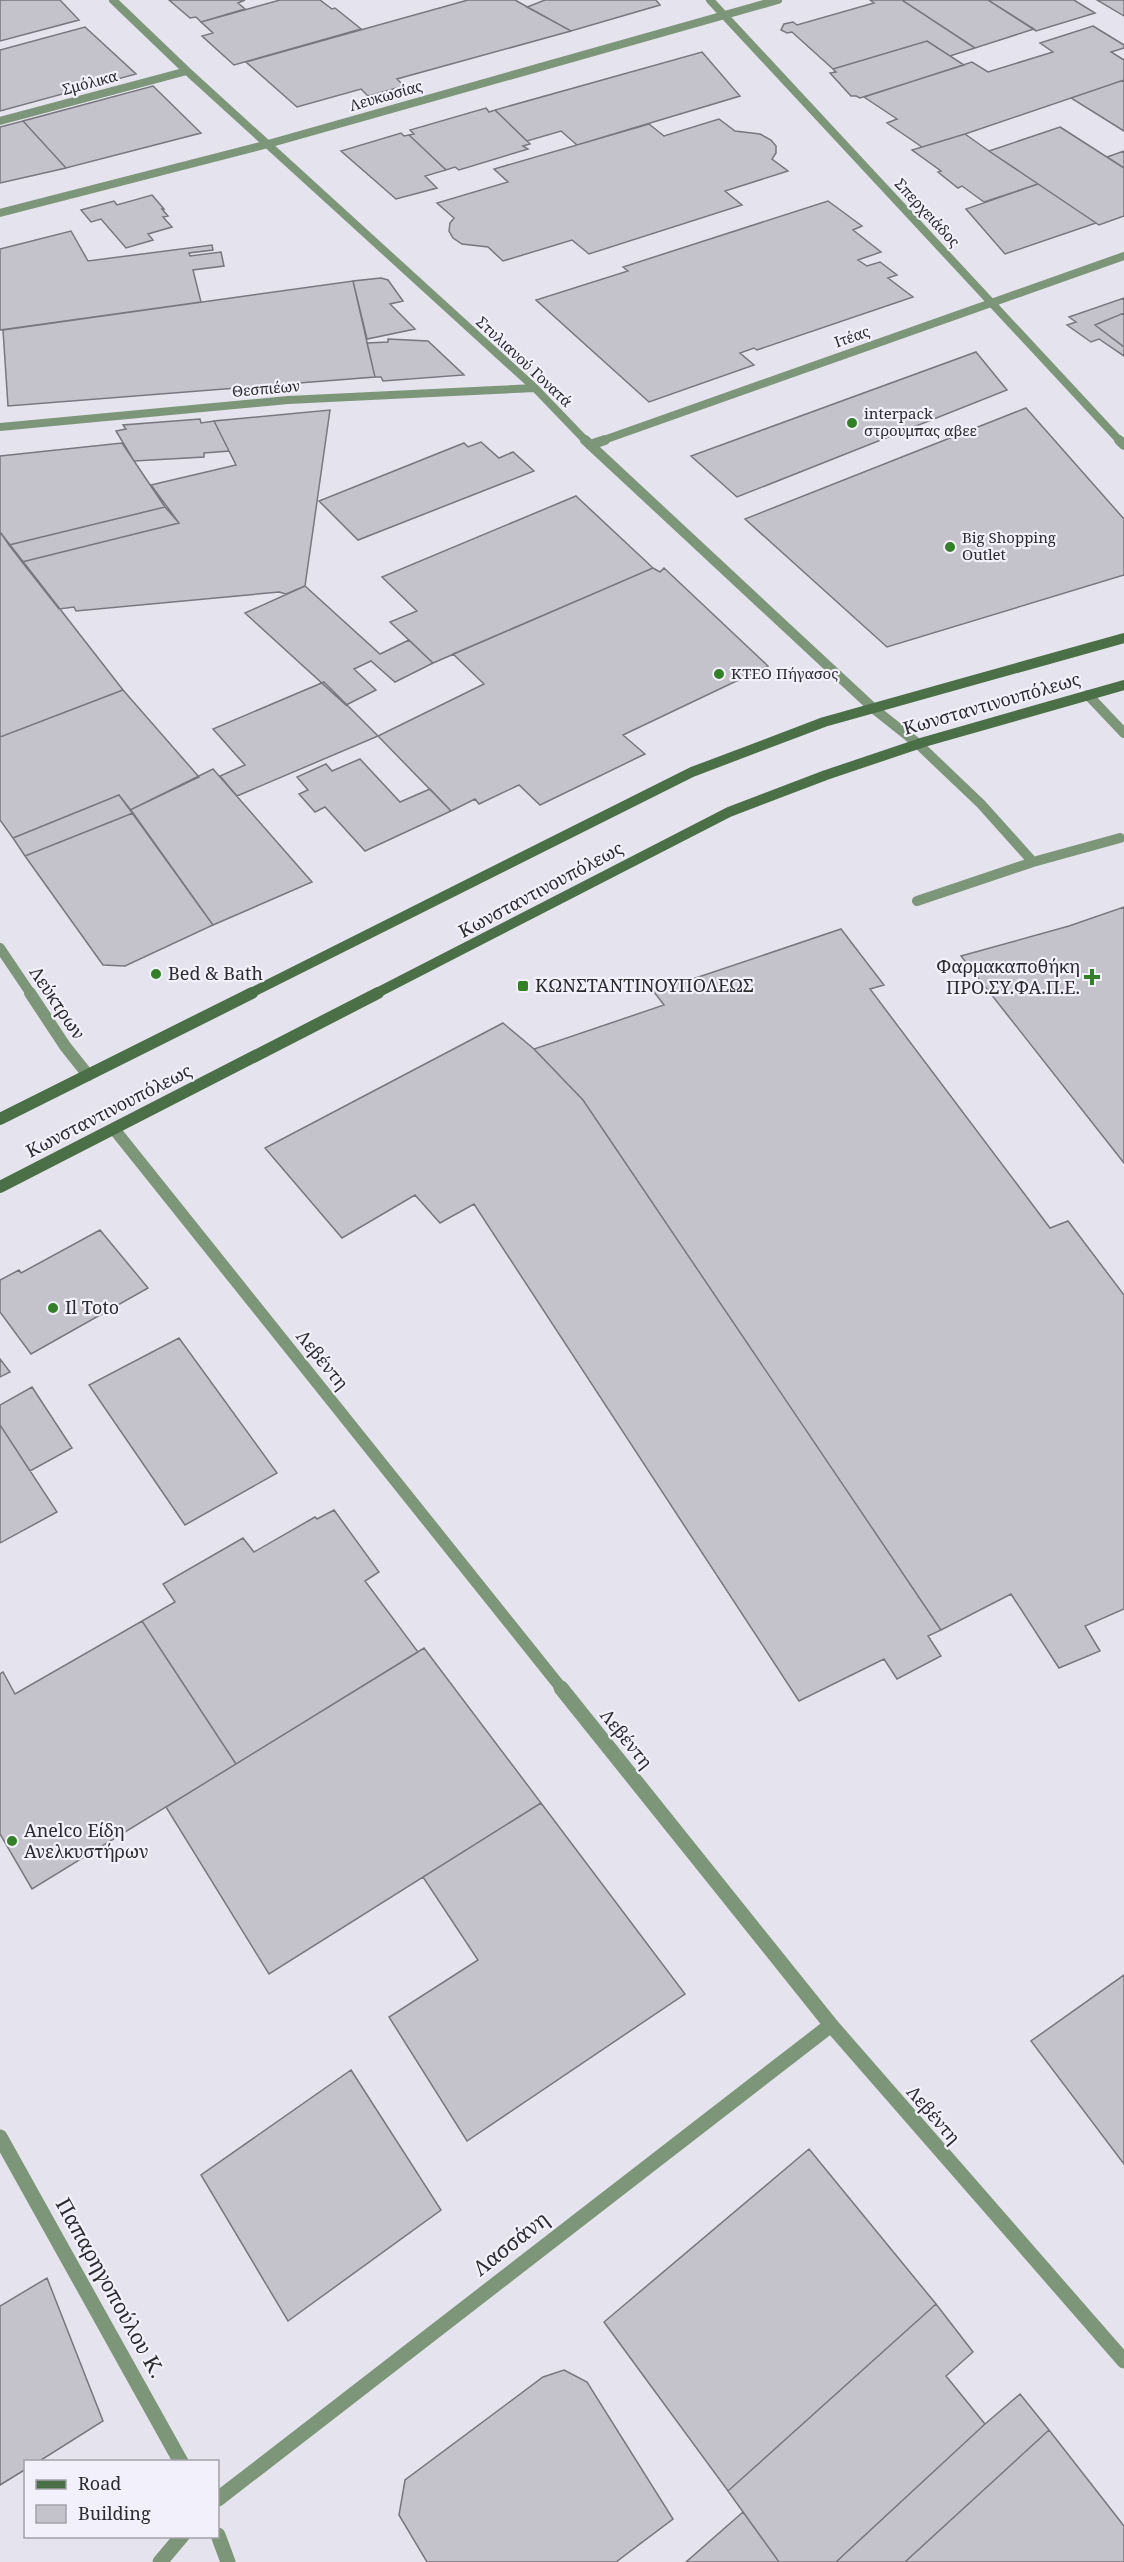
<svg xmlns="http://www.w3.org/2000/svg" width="1124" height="2562" font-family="'Noto Serif',serif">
	<rect width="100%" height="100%" fill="#e5e3ed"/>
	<!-- building -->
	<path fill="#c4c3cc" stroke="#78767f" stroke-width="1.5" d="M 0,0 L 60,0 L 79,20 L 0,41 Z
		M 169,0 L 245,0 L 238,3 L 245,9 L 201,22 L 196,17 L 190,18 Z
		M 280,0 L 320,0 L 332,9 L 335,8 L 361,29 L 234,65 L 202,36 L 213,33 L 201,22 Z
		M 468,0 L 515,0 L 571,31 L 397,79 L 404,86 L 368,96 L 361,89 L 297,107 L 246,62 Z
		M 545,0 L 656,0 L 660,5 L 571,31 L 527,7 Z
		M 870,0 L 902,0 L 975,48 L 950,56 L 927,41 L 833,69 L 792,32 L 787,33 L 781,30 L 784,24 L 793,22 L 797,25 L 874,3 Z
		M 902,0 L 988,0 L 1034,29 L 975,48 Z
		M 988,0 L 1074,0 L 1095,13 L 1036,31 Z
		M 1097,0 L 1124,0 L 1124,16 Z
		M 1093,26 L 1124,45 L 1124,48 L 1111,52 L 1124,60 L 1124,80 L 965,134 L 922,147 L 887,123 L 897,119 L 864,97 L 972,62 L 988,72 L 1053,52 L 1040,43 Z
		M 85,27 L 136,74 L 0,111 L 0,50 Z
		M 927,41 L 964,65 L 860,98 L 856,96 L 851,96 L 830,73 L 836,72 L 833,69 Z
		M 702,52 L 740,96 L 577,145 L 561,131 L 527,141 L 495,110 Z
		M 1124,80 L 1124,131 L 1071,98 Z
		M 153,86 L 201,133 L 66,168 L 23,121 Z
		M 486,108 L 489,112 L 495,110 L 530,144 L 523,146 L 528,149 L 459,170 L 455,167 L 446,170 L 409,135 L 414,134 L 410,130 Z
		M 719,119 L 735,131 L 760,134 L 771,140 L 776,146 L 776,153 L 772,159 L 788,171 L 725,191 L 742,205 L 589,254 L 572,240 L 503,261 L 488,247 L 462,244 L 453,238 L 449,231 L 450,223 L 454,218 L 437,203 L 508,182 L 494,169 L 649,124 L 664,136 Z
		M 23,121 L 66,168 L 0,183 L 0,127 Z
		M 1060,127 L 1124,168 L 1124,216 L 1099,225 L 989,151 Z
		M 401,133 L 404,136 L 409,135 L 446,170 L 425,176 L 437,188 L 396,199 L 341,151 Z
		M 965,134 L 989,151 L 1038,184 L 984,202 L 962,186 L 958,188 L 938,172 L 941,171 L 912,150 Z
		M 1124,151 L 1124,168 L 1107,157 Z
		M 1038,184 L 1096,223 L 1005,254 L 966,209 Z
		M 152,195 L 164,209 L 162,209 L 168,216 L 163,217 L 172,227 L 148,234 L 153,240 L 126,248 L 101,219 L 91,222 L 81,210 L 114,201 L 117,205 Z
		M 828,201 L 862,226 L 853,230 L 881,252 L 858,260 L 867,266 L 880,262 L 897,275 L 888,278 L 913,297 L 757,350 L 754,348 L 740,353 L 754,365 L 649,402 L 536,300 L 628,271 L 623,267 Z
		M 71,231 L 88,261 L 212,245 L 213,250 L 189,253 L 190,256 L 221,252 L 224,266 L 193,270 L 201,302 L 0,330 L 0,249 Z
		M 381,278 L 388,280 L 403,301 L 390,304 L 415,329 L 367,339 L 353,281 Z
		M 353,281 L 375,377 L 8,406 L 3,330 Z
		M 1124,298 L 1124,356 L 1099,339 L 1091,342 L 1067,325 L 1076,322 L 1069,317 Z
		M 1124,313 L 1124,347 L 1095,325 Z
		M 388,339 L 428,341 L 464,375 L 383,381 L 381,377 L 375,377 L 367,343 L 388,342 Z
		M 976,352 L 1007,390 L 737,497 L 691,456 Z
		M 1026,408 L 1124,519 L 1124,575 L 887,647 L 745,519 Z
		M 330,410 L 305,586 L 286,594 L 279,592 L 76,611 L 74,607 L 59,609 L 22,562 L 179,523 L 151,485 L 236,465 L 214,421 Z
		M 200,419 L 201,423 L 214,421 L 229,451 L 204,453 L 204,457 L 134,461 L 116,431 L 126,429 L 123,425 Z
		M 481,442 L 499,458 L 513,452 L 534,471 L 358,540 L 319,501 L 464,443 L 468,447 Z
		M 122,443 L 165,507 L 9,545 L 0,532 L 0,456 Z
		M 576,496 L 653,568 L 433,663 L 390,622 L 417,611 L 382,577 Z
		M 165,507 L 179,523 L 22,562 L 9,545 Z
		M 0,532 L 123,690 L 0,737 Z
		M 653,568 L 660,572 L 664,568 L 768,666 L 623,735 L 645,754 L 540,805 L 519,785 L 479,804 L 475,799 L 451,811 L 378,736 L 484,684 L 453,654 Z
		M 305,586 L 380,654 L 409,640 L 433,663 L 395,682 L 371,661 L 354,669 L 376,690 L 346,705 L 245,613 Z
		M 324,682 L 378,736 L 237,796 L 220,776 L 245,765 L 213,729 Z
		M 123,690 L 199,777 L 130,810 L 119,795 L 13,838 L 0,820 L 0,737 Z
		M 360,759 L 400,802 L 430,789 L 451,811 L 365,851 L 325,807 L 315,812 L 299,794 L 308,790 L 297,777 L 326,764 L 332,771 Z
		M 213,769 L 312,882 L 213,925 L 130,810 Z
		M 119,795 L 133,813 L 25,856 L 13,838 Z
		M 133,813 L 213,925 L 125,966 L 103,965 L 25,856 Z
		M 1124,907 L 1124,1163 L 961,956 L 1069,926 Z
		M 841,929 L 884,985 L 870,989 L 1050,1228 L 1068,1221 L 1124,1295 L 1124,1609 L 1085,1626 L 1100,1651 L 1059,1668 L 1011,1594 L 941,1630 L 583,1100 L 534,1049 L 664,1005 L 654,992 Z
		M 503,1023 L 534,1049 L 583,1100 L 941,1630 L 928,1636 L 941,1656 L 897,1679 L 884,1659 L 799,1701 L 474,1204 L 440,1223 L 415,1195 L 342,1238 L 265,1148 Z
		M 100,1230 L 148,1288 L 31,1354 L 0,1312 L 0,1280 L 19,1270 L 21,1273 Z
		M 179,1338 L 277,1473 L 185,1525 L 89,1385 Z
		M 0,1359 L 10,1372 L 0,1377 Z
		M 32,1387 L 72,1448 L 30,1471 L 0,1425 L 0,1405 Z
		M 0,1425 L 57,1512 L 0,1543 Z
		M 334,1510 L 379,1572 L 365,1581 L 418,1652 L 236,1764 L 142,1621 L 175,1602 L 163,1584 L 243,1538 L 254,1552 L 315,1517 L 317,1519 Z
		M 142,1621 L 236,1764 L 32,1889 L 0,1834 L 0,1674 L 3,1672 L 15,1694 Z
		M 424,1648 L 541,1803 L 269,1974 L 166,1807 Z
		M 541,1803 L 685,1994 L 467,2141 L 389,2017 L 478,1960 L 423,1877 Z
		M 1124,1975 L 1124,2164 L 1031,2041 Z
		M 351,2070 L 441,2210 L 288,2321 L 201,2175 Z
		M 809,2149 L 936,2304 L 728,2491 L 604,2322 Z
		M 47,2278 L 103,2421 L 38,2462 L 26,2462 L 26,2469 L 0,2485 L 0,2306 Z
		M 936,2304 L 973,2352 L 946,2376 L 985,2424 L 836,2562 L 779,2562 L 728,2491 Z
		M 564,2370 L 587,2382 L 673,2519 L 616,2562 L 427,2562 L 399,2515 L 405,2480 L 543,2377 Z
		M 1020,2394 L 1049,2430 L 905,2562 L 836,2562 L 985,2424 Z
		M 1049,2430 L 1124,2526 L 1124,2562 L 905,2562 Z
		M 743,2512 L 779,2562 L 686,2562 Z"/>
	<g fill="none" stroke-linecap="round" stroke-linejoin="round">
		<!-- service -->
		<path stroke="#7d9679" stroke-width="10" d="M 1088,695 L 1124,733
			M 917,743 L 981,804 L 1033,862
			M 917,901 L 1033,862 L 1120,838"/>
		<!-- minor-far3 -->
		<path stroke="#7d9679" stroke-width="8" d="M 113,0 L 187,71 L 535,388 L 586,441
			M 710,0 L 1120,441
			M 0,121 L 187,71
			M 0,213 L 268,144 L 778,0
			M 0,427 L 288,400 L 535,388
			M 601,441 L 1124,256"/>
		<!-- minor-far2 -->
		<path stroke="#7d9679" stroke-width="10" d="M 585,440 L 873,708 L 917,743
			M 1119,440 L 1124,445
			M 590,445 L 605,440
			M 0,948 L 31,994"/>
		<!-- minor-far1 -->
		<path stroke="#7d9679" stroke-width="12" d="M 30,993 L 65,1046 L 88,1075
			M 114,1129 L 562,1689"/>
		<!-- minor -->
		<path stroke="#7d9679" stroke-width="15" d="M 561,1688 L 831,2025 L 1124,2361
			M 0,2137 L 181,2462
			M 218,2499 L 831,2025
			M 218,2535 L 228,2562
			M 160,2562 L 182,2536"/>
		<!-- secondary-far1 -->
		<path stroke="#4b6f46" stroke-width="10" d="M 249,994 L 692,772 L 824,722 L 1124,638
			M 375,994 L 729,812 L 826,775 L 924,742 L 1124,685"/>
		<!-- secondary -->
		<path stroke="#4b6f46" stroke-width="12" d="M 0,1119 L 252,993
			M 0,1187 L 378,993"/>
	</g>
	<!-- markers -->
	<g fill="#338028" stroke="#f2f0fa" stroke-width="2">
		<circle cx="852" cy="423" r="6"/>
		<circle cx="950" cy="547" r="6"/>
		<circle cx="719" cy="674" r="6"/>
		<circle cx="156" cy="974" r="6"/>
		<path d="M1089 968h6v6h6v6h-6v6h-6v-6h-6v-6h6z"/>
		<rect x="517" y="980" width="12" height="12" rx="3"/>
		<circle cx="53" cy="1308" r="6"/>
		<circle cx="12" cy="1841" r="6"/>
	</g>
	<g text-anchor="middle" stroke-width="4.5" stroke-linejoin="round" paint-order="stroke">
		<!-- far-street labels -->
		<g font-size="15" fill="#2c2b2f" stroke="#f2f0fa">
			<text transform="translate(90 83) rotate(-15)" y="5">Σμόλικα</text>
			<text transform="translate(386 96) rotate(-16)" y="5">Λευκωσίας</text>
			<text transform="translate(927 213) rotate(47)" y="5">Σπερχειάδος</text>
			<text transform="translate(852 337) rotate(-20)" y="5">Ιτέας</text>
			<text transform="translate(524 362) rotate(43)" y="5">Στυλιανού Γονατά</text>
			<text transform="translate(266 389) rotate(-5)" y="5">Θεσπιέων</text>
		</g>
		<!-- far-poi labels -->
		<g font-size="15" fill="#2c2b2f" stroke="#f2f0fa" text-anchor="start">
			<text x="864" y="419">interpack<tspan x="864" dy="17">στρουμπας αβεε</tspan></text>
			<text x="962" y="543">Big Shopping<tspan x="962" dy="17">Outlet</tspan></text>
			<text x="731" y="679">ΚΤΕΟ Πήγασος</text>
		</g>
		<!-- street labels -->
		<g font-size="18" fill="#2c2b2f" stroke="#f2f0fa">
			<text transform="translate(992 704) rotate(-16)" y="6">Κωνσταντινουπόλεως</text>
			<text transform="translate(541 890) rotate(-28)" y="6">Κωνσταντινουπόλεως</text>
			<text transform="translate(57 1003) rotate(56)" y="6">Λεύκτρων</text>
			<text transform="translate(109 1111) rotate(-27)" y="6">Κωνσταντινουπόλεως</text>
			<text transform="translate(322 1360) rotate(51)" y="6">Λεβέντη</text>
			<text transform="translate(626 1739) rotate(51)" y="6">Λεβέντη</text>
			<text transform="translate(933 2115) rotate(49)" y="6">Λεβέντη</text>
		</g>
		<!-- poi labels -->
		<g font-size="18" fill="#2c2b2f" stroke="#f2f0fa" text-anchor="start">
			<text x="1080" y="973" text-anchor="end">Φαρμακαποθήκη<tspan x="1080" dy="21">ΠΡΟ.ΣΥ.ΦΑ.Π.Ε.</tspan></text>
			<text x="168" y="980">Bed &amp; Bath</text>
			<text x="535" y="992">ΚΩΝΣΤΑΝΤΙΝΟΥΠΟΛΕΩΣ</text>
			<text x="65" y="1314">Il Toto</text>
			<text x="24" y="1837">Anelco Είδη<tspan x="24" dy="21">Ανελκυστήρων</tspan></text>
		</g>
		<!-- near-street labels -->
		<g font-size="21" fill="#2c2b2f" stroke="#f2f0fa">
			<text transform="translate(511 2244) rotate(-38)" y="7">Λασσάνη</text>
			<text transform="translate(110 2288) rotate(61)" y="7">Παπαρηγοπούλου Κ.</text>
		</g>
	</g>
	<!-- legend -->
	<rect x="24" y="2460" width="195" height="78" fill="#f2f0fa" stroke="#a3a1a9" stroke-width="1.5"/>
	<rect x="36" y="2480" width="30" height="9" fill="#4b6f46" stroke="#a3a1a9" stroke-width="1.5"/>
	<text x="78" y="2490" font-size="18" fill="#2c2b2f">Road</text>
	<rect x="36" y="2505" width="30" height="18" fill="#c4c3cc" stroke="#a3a1a9" stroke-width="1.5"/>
	<text x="78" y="2520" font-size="18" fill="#2c2b2f">Building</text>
</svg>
